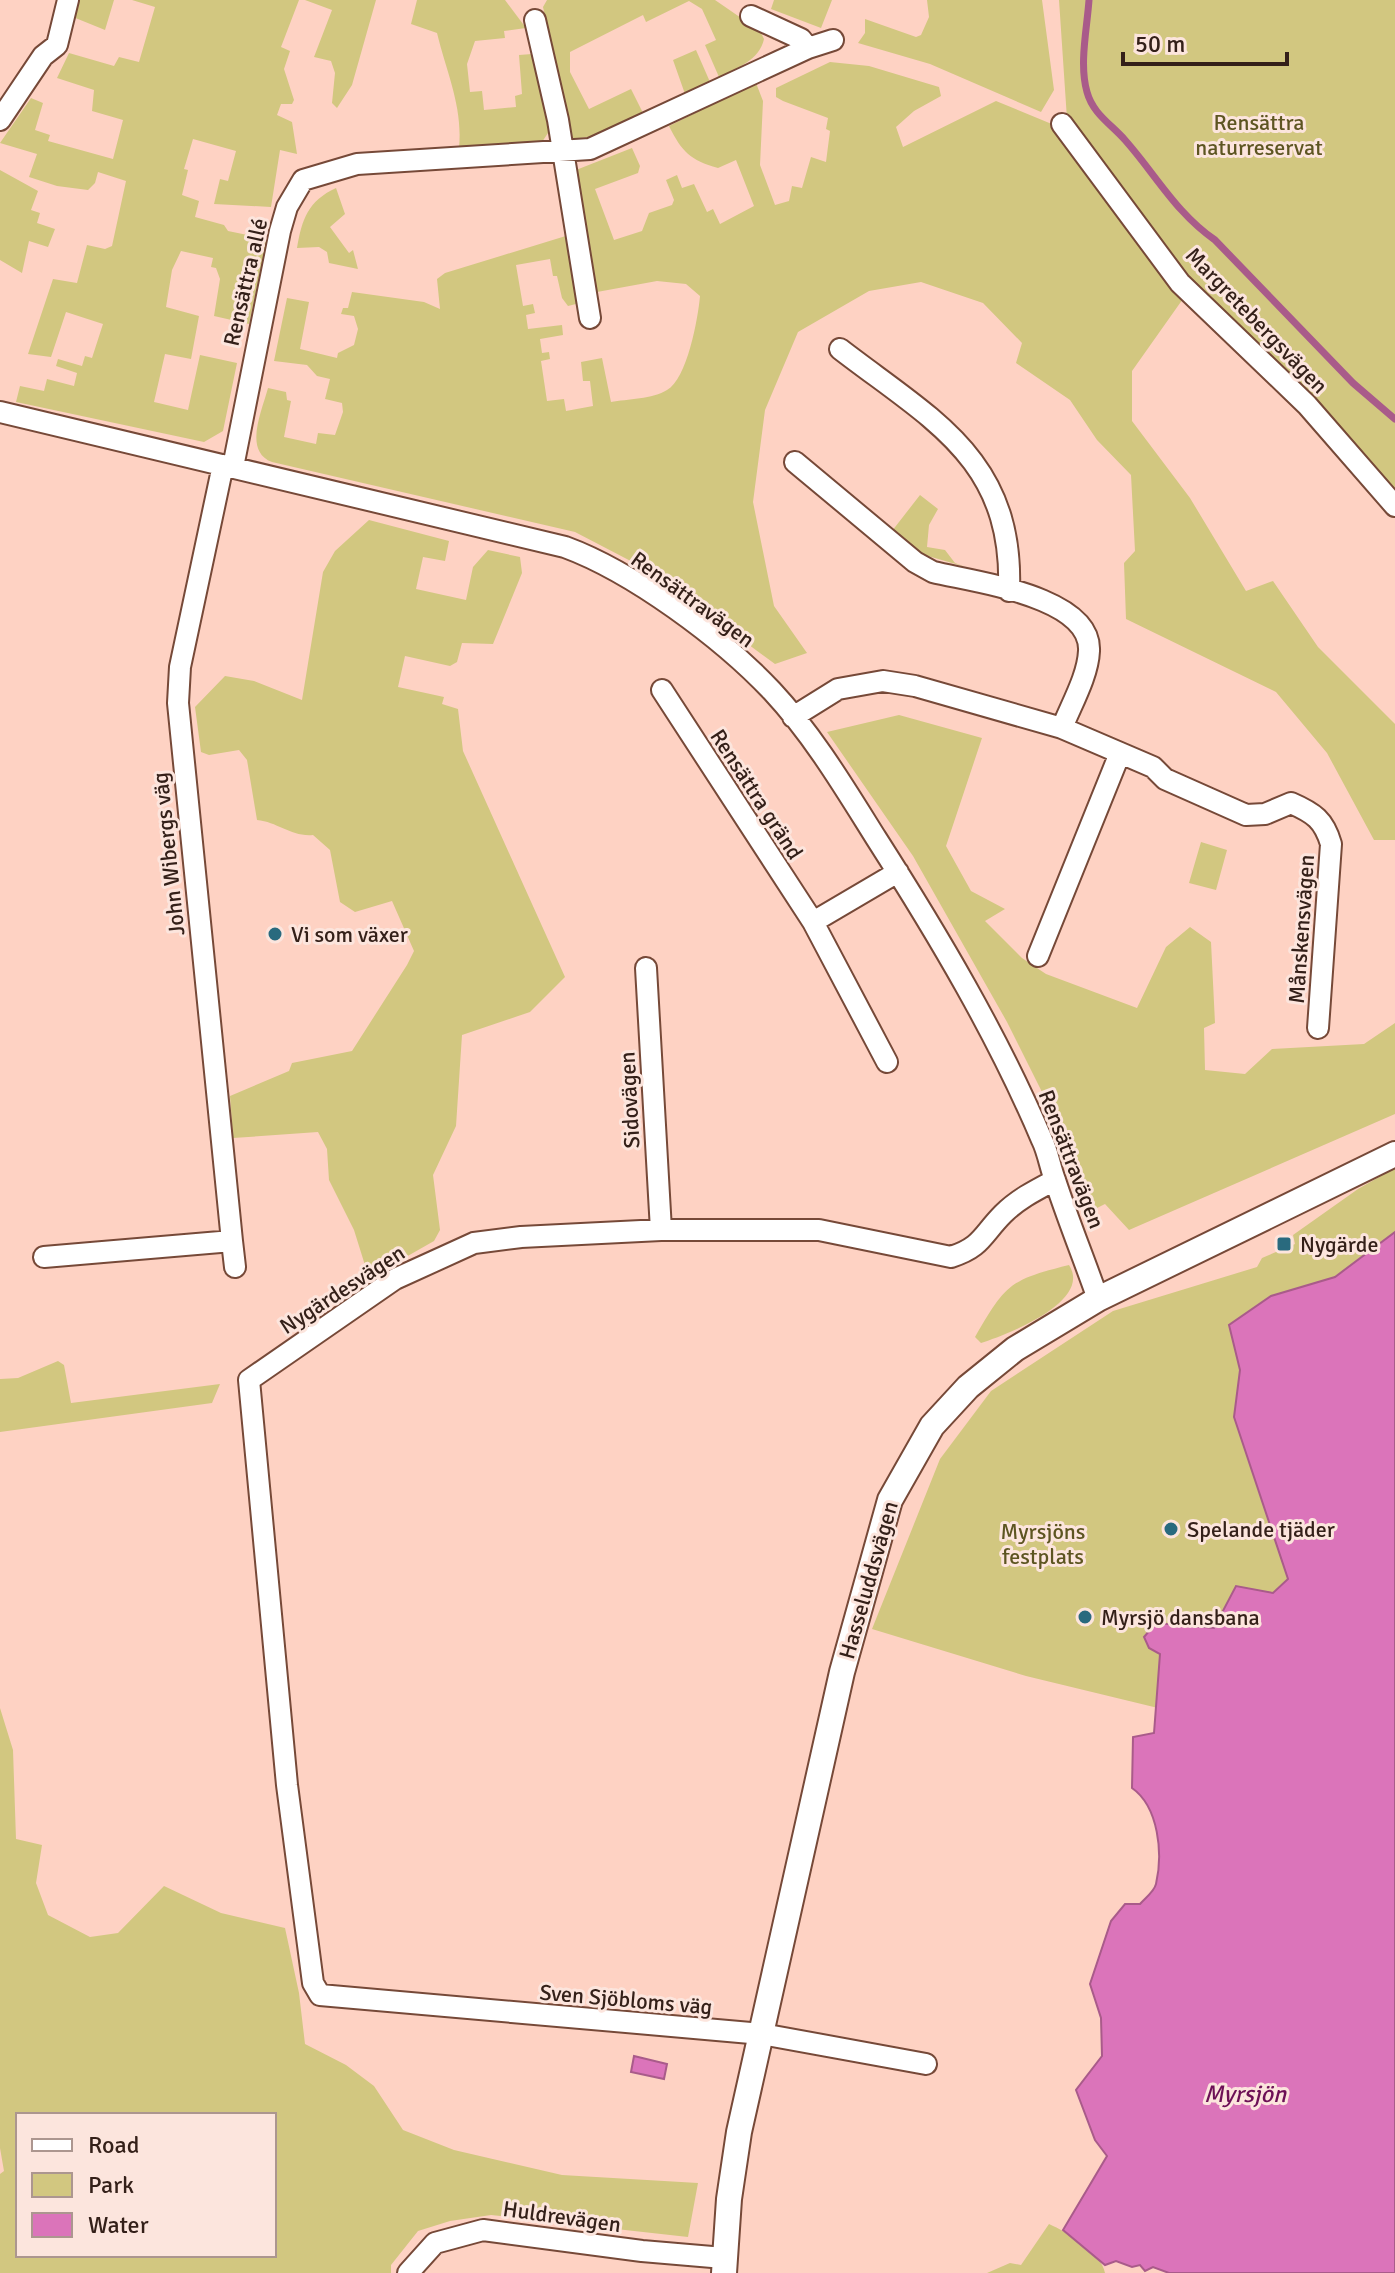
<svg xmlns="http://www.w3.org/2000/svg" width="1395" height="2273" font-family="Signika,sans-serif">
	<rect width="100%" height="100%" fill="#fed2c3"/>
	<!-- green -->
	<path fill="#d2c780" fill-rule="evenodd" d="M 77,0 L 114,0 L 105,30 L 73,17 Z
		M 132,0 L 299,0 L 281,47 L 290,51 L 284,69 L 294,100 L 292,104 L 281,104 L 277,115 L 292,122 L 297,154 L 280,150 L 271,207 L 214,204 L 220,179 L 228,181 L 236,151 L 193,139 L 184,169 L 188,170 L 182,195 L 199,201 L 195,217 L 224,225 L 228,231 L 267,239 L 249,324 L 214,316 L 220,279 L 216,268 L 211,267 L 213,258 L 181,251 L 172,270 L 166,307 L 199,316 L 191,359 L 165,354 L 154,402 L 188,410 L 200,355 L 237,363 L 223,431 L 204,442 L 16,402 L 20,386 L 44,391 L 47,379 L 74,386 L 77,373 L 56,366 L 58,359 L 82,366 L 85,356 L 92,358 L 103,324 L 66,312 L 51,357 L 28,354 L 53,279 L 77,283 L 87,245 L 105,249 L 112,246 L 126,181 L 98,172 L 95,183 L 88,190 L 57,186 L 29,177 L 37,154 L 0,143 L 31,98 L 43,103 L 35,130 L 50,135 L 48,141 L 113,159 L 123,120 L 92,111 L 94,90 L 57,78 L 69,53 L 114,66 L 119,57 L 139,62 L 155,7 Z
		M 305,0 L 376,0 L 352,85 L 337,108 L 332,103 L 335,73 L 331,61 L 314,57 L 332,10 Z
		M 417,0 L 505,0 L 526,28 L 504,31 L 505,38 L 475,41 L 467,64 L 470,92 L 482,91 L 484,110 L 516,107 L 515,96 L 522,94 L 519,55 L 532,54 L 550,130 L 542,142 L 459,148 C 463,107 447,74 437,33 L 411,24 Z
		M 547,0 L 715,0 L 760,31 L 764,39 C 759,61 738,67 719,77 L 705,45 L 716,40 L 702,9 L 689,1 L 646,22 L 643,15 L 570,52 L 570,72 L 589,109 L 631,89 L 644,115 L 602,135 L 573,139 L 543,7 Z
		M 774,0 L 832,0 L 821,28 L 771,9 Z
		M 927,0 L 1042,0 L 1054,90 L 1041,112 L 930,64 L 858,43 L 865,33 L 865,19 L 916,37 L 921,35 L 929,17 Z
		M 1059,0 L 1395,0 L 1395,491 L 1326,409 L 1184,275 L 1125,191 L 1067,119 Z
		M 696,50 L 710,82 L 685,94 L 673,60 Z
		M 830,62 L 869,66 L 939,87 L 941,96 L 914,111 L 896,127 L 903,147 L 996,101 L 1059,127 L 1185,296 L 1132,371 L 1132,421 L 1190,498 L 1246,591 L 1273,581 L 1318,647 L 1395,724 L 1395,840 L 1374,840 L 1327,753 L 1276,692 L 1126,619 L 1124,563 L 1135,551 L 1131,475 L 1097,440 L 1070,400 L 1016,363 L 1022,343 L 983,303 L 921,282 L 869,291 L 798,332 L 765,410 L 753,502 L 774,606 L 807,653 L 775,664 L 646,569 L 575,532 L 272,462 C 243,451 262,411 268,388 L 286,392 L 287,400 L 291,401 L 284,437 L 316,444 L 318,433 L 335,435 L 343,412 L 342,403 L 325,399 L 330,379 L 317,376 L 307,365 L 274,361 L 287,298 L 309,302 L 300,349 L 337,358 L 338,353 L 354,345 L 358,329 L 354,316 L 341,314 L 343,308 L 348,308 L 352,292 L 424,302 L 440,309 L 437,279 L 445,273 L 569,235 L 580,303 L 568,306 L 562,298 L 557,276 L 553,276 L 550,259 L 516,265 L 523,306 L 533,304 L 535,313 L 526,315 L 528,329 L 562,325 L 563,335 L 540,339 L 542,353 L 549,352 L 550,359 L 541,361 L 547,401 L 564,399 L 566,411 L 593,406 L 590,381 L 583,381 L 581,362 L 602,358 L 611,402 C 627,399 653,399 667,390 C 687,379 698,319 700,296 L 686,284 L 657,281 L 597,292 L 576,170 L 632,148 L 640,166 L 638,173 L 595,189 L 614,240 L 642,231 L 649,213 L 672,205 L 674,200 L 666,180 L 677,175 L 682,188 L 694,184 L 707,212 L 713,209 L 720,224 L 754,206 L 736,160 L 718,168 C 690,160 682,152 669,126 L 756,83 L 763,101 L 760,165 L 775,205 L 789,201 L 792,186 L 802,188 L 811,157 L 826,162 L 830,131 L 826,129 L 828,118 L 783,101 L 776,97 L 776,88 Z
		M 0,170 L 38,191 L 31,210 L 40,213 L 37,223 L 55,229 L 48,247 L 29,241 L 22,273 L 0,260 Z
		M 336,188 L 345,214 L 330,227 L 349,253 L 353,250 L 358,269 L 329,263 L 327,252 L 319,247 L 297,248 C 302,219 308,201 336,188 Z
		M 920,495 L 938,509 L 929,525 L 927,547 L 945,550 L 955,563 L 966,567 L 921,554 L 892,531 Z
		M 369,520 L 449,541 L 445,561 L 423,557 L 416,589 L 466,600 L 473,567 L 488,550 L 520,557 L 522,573 L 493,644 L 462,643 L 457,662 L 450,666 L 405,656 L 398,687 L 444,697 L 442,704 L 458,709 L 463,751 L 565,977 L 530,1012 L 462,1035 L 456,1126 L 433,1175 L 440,1230 L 434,1241 L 369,1278 L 354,1230 L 329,1180 L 327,1149 L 318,1132 L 233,1138 L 230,1096 L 289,1071 L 292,1063 L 352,1051 L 407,965 L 414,951 L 392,901 L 355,912 L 340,902 L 330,850 L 313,835 C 291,837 278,822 257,820 L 247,760 L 239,750 L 209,755 L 201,752 L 195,707 L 225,676 L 254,681 L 302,700 L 323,572 L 335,551 Z
		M 899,715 L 982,738 L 946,846 L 971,891 L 1005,909 L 985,921 L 1022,958 L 1046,974 L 1137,1008 L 1166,947 L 1190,927 L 1211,942 L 1215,1023 L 1204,1028 L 1205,1070 L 1245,1074 L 1272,1049 L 1364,1044 L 1395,1023 L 1395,1114 L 1129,1230 L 1105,1204 L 1089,1212 L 1053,1114 L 1007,1022 L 913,856 L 827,732 Z
		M 1201,842 L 1227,850 L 1216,890 L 1189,883 Z
		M 1395,1168 L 1395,1232 L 1335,1277 L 1271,1296 L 1230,1325 L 1240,1370 L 1234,1417 L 1288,1579 L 1273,1593 L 1236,1586 L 1214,1629 L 1156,1623 L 1160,1654 L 1158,1708 L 1026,1676 L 872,1629 L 940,1459 L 991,1391 L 1113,1311 L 1257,1267 L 1262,1258 L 1295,1244 L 1293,1235 L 1358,1189 Z
		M 1069,1265 C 1093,1302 1006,1335 981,1343 L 975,1337 C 1006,1284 1009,1280 1069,1265 Z
		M 58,1361 L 64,1365 L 71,1403 L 220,1384 L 212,1403 L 0,1432 L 0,1379 L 18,1378 Z
		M 0,1708 L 13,1750 L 16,1839 L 42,1845 L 36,1883 L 48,1915 L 90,1937 L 118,1933 L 164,1886 L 221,1913 L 285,1928 L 299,1993 L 305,2044 L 346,2065 L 374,2086 L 403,2130 L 454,2150 L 562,2175 L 698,2183 L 688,2237 L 491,2215 L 450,2221 L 418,2231 L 391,2265 L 391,2273 L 0,2273 L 0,2174 L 4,2171 L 0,2148 ZM 18,2115 L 274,2115 L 274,2255 L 18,2255 Z
		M 1049,2224 C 1067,2232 1102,2253 1105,2273 L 987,2273 L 1010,2263 L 1021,2265 Z"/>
	<!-- water -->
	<path fill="#db74ba" stroke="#a95b8a" stroke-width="2" d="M 1395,1232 L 1395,2273 L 1169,2273 L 1153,2267 L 1145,2271 L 1140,2265 L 1132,2267 L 1116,2261 L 1105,2265 L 1063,2230 L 1107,2156 L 1095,2140 L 1076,2090 L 1102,2056 L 1101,2018 L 1090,1984 L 1111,1921 L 1125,1904 L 1140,1904 C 1145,1898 1154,1892 1156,1884 C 1163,1854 1159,1807 1132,1788 L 1133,1737 L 1154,1733 L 1160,1654 L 1149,1648 L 1144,1637 L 1156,1623 L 1214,1628 L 1236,1586 L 1273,1593 L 1288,1579 L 1234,1417 L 1240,1370 L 1229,1325 L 1271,1296 L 1335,1277 Z
		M 634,2056 L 667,2064 L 664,2079 L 631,2072 Z"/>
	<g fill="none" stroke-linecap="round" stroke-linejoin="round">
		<!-- stream -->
		<path stroke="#a95b8a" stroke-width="7" d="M 1089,0 C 1087,29 1079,64 1087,92 C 1093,114 1111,124 1125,140 C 1156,175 1176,213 1215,240 L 1353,383 L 1395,419"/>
		<!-- minor casing -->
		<g stroke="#764938" stroke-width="24">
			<path id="minor" d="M 535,20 L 558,120 L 590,318
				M 808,48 L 833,40
				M 0,120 L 43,56 L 57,45 L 68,0
				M 1062,124 L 1180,283 L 1307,405 L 1395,506
				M 840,349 C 932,420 1014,459 1009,591
				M 0,412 L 565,547 C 633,572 722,638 772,691 C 813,735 844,787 876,838 C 938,935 997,1034 1042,1140 C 1048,1152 1050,1167 1055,1180 C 1068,1220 1084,1259 1098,1299
				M 795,462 L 915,562 L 933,572 C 973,582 1092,596 1089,651 C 1088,676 1071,705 1062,728
				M 233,467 L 280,231 L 287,207 L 303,180 L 357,164 L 590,149 L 808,48 L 801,39 L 751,16
				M 662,690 L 813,922
				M 793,717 L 838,689 L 883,681 L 915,686 L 1062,728 L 1153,767 L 1165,779 L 1246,815 L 1265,814 L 1291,803 C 1314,813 1324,820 1331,844 L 1318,1028
				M 1038,956 L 1120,753
				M 646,968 L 661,1230
				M 887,1062 L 813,922 L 898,872
				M 232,1241 L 235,1267
				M 44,1257 L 232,1241 L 178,703 L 180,667 L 223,465
				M 926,2064 L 762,2034 L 320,1995 L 313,1983 L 287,1785 L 249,1380 L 395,1279 L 474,1243 L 521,1237 L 661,1230 L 819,1230 L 951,1257 C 982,1247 982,1235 1003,1214 C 1018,1199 1036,1190 1055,1180
				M 408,2273 L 435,2243 L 483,2230 L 642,2251 L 724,2258"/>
		</g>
		<!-- tertiary casing -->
		<g stroke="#764938" stroke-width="28">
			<path id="tertiary" d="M 724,2273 L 729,2199 L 739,2132 L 842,1672 L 890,1500 L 932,1426 L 968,1387 L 1015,1349 L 1098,1299 L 1395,1154"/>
		</g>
		<!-- minor -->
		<use href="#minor" stroke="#fff" stroke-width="20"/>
		<!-- tertiary -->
		<use href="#tertiary" stroke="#fff" stroke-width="24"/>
	</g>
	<!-- markers -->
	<g fill="#296a7e" stroke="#fce5dd" stroke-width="3">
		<circle cx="275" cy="934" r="8"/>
		<rect x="1276" y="1236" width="16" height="16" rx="4"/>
		<circle cx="1171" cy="1529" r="8"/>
		<circle cx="1085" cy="1617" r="8"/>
	</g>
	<g text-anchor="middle" stroke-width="6" stroke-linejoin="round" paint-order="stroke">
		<!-- park labels -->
		<g font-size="22" fill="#5d5521" stroke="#fce5dd">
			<text x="1259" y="130">Rensättra<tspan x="1259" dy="25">naturreservat</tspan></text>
			<text x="1043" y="1539">Myrsjöns<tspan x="1043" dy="25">festplats</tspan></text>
		</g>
		<!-- street labels -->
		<g font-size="22" fill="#342019" stroke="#fce5dd">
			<text transform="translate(245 282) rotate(-77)" y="8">Rensättra allé</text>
			<text transform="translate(1257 320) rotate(46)" y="8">Margretebergsvägen</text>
			<text transform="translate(693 599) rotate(36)" y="8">Rensättravägen</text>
			<text transform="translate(757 794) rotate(57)" y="8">Rensättra gränd</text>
			<text transform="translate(168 854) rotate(-96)" y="8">John Wibergs väg</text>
			<text transform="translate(1301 929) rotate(-86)" y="8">Månskensvägen</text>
			<text transform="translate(629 1100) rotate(-93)" y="8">Sidovägen</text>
			<text transform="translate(1072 1159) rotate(69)" y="8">Rensättravägen</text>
			<text transform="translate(342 1289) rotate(-33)" y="8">Nygärdesvägen</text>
			<text transform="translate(868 1580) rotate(-74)" y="8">Hasseluddsvägen</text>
			<text transform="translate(626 1999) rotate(5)" y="8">Sven Sjöbloms väg</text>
			<text transform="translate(562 2216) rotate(8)" y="8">Huldrevägen</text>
		</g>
		<!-- poi labels -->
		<g font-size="22" fill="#342019" stroke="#fce5dd" text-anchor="start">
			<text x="291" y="942">Vi som växer</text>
			<text x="1300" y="1252">Nygärde</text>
			<text x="1187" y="1537">Spelande tjäder</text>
			<text x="1101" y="1625">Myrsjö dansbana</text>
		</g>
		<!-- water labels -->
		<g font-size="24" font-style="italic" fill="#6d1056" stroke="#fce5dd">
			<text x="1245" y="2102">Myrsjön</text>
		</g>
	</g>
	<!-- legend -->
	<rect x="16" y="2113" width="260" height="144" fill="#fce5dd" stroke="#ac968f" stroke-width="2"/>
	<rect x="32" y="2139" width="40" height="12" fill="#ffffff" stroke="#ac968f" stroke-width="2"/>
	<text x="88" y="2153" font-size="24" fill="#342019">Road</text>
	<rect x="32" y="2173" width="40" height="24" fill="#d2c780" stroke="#ac968f" stroke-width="2"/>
	<text x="88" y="2193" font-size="24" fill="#342019">Park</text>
	<rect x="32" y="2213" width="40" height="24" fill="#db74ba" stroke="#ac968f" stroke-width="2"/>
	<text x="88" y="2233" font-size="24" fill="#342019">Water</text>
	<!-- scale -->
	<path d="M1123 52v12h164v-12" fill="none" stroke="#342019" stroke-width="4"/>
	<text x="1135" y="52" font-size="24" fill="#342019" stroke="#fce5dd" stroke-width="6" paint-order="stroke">50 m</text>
</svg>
